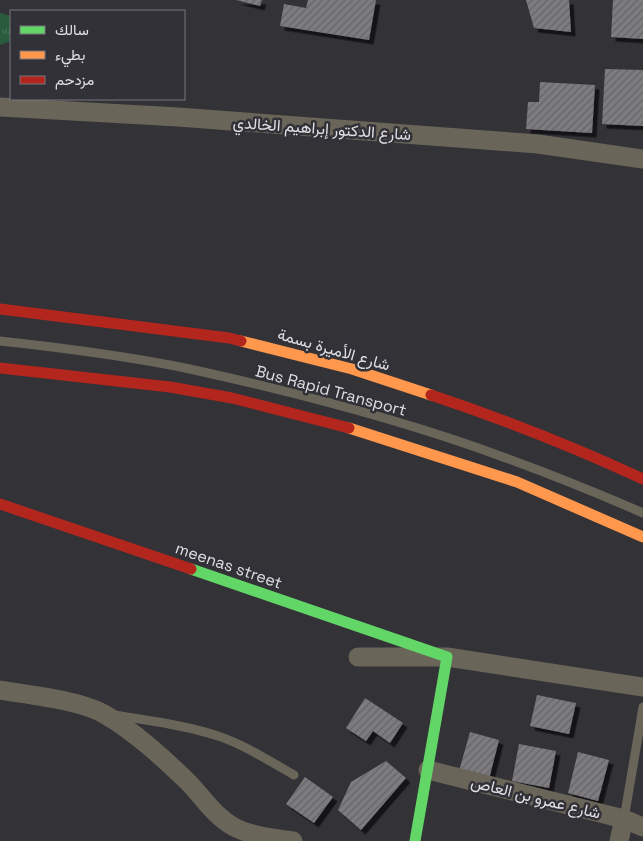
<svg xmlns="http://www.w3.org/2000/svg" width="643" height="841" font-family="'Space Grotesk',Vazirmatn,sans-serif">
	<defs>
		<pattern id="grass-tufts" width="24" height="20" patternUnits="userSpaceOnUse" patternTransform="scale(1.25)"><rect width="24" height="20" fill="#285c3d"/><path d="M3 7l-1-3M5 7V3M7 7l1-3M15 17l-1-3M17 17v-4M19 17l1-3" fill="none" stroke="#477359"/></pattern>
		<pattern id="building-hatch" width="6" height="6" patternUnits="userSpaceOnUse" patternTransform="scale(1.25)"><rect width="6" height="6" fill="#7d7b7f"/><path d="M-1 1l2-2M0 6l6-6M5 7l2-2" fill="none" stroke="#666567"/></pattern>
		<filter id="shadow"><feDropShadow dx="4.5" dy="4.5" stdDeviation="0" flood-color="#0009"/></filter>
	</defs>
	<rect width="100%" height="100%" fill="#333237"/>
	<!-- grass -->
	<path fill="url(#grass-tufts)" d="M 0,13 L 11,16 L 11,41 L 0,45 Z"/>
	<!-- building -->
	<path fill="url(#building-hatch)" filter="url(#shadow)" d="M 236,0 L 262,0 L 260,6 Z
		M 308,0 L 376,0 L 369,40 L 280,26 L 284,4 L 306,8 Z
		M 526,0 L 569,0 L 571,32 L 534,28 Z
		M 613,0 L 643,0 L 643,39 L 611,37 Z
		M 605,69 L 643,70 L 643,126 L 602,124 Z
		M 540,82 L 595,85 L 592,133 L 526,129 L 528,102 L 539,102 Z
		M 537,695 L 576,703 L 569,734 L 530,726 Z
		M 365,698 L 403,723 L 390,743 L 373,731 L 366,741 L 346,728 Z
		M 470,732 L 499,740 L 489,779 L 459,771 Z
		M 519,744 L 556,751 L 549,788 L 512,781 Z
		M 578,752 L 609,760 L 598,801 L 568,793 Z
		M 386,761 L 406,778 L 361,830 L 338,810 L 351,782 Z
		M 305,777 L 333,797 L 314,823 L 286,804 Z"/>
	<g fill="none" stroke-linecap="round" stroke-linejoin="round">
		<!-- lane -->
		<path stroke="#696559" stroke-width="9" d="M 0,341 C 64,348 128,356 190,369 C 294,392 403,420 503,457 C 550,474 597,493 643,513
			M 115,715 C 149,721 185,725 218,736 C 245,745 269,761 294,775
			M 624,819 L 643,707"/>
		<!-- street -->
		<path stroke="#696559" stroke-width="19" d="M 0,107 L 178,117 L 538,144 L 643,159
			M 358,657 L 447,657 L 643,687
			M 0,690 C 29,695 80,700 104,714 C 135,732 162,757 187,781 C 203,797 214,816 234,827 C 251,836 274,838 293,841
			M 428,770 L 624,819 L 643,827
			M 619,841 L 624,819"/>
		<!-- fast -->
		<path stroke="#63d668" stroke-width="11" d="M 191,569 L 447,657 L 415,841"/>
		<!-- slow -->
		<path stroke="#ff974d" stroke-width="11" d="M 241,341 L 352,369 L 431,395
			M 349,428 L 517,482 L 643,537"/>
		<!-- jam -->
		<path stroke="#b3261e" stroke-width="11" d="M 0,309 L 229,338 L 241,341
			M 0,368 L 170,387 L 232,398 L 349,428
			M 431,395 C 503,419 574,447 643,479
			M 0,504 L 191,569"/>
	</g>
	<g text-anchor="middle" stroke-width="5" stroke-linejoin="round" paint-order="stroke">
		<!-- street labels -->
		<g font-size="16" fill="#e0dfe4" stroke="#323138">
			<text transform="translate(322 128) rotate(4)" y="6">شارع الدكتور إبراهيم الخالدي</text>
			<text transform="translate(334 349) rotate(16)" y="6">شارع الأميرة بسمة</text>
			<text transform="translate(331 390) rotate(15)" y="6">Bus Rapid Transport</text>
			<text transform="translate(229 565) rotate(19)" y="6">meenas street</text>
			<text transform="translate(536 797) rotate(14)" y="6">شارع عمرو بن العاص</text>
		</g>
	</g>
	<!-- legend -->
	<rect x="10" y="10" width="175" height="90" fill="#323138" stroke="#78777d"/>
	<rect x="20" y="26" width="25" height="8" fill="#63d668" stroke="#78777d"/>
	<text x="55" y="35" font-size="15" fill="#e0dfe4">سالك</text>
	<rect x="20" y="51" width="25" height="8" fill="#ff974d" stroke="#78777d"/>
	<text x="55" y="60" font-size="15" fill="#e0dfe4">بطيء</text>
	<rect x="20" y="76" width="25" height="8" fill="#b3261e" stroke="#78777d"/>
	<text x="55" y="85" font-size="15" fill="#e0dfe4">مزدحم</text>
</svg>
